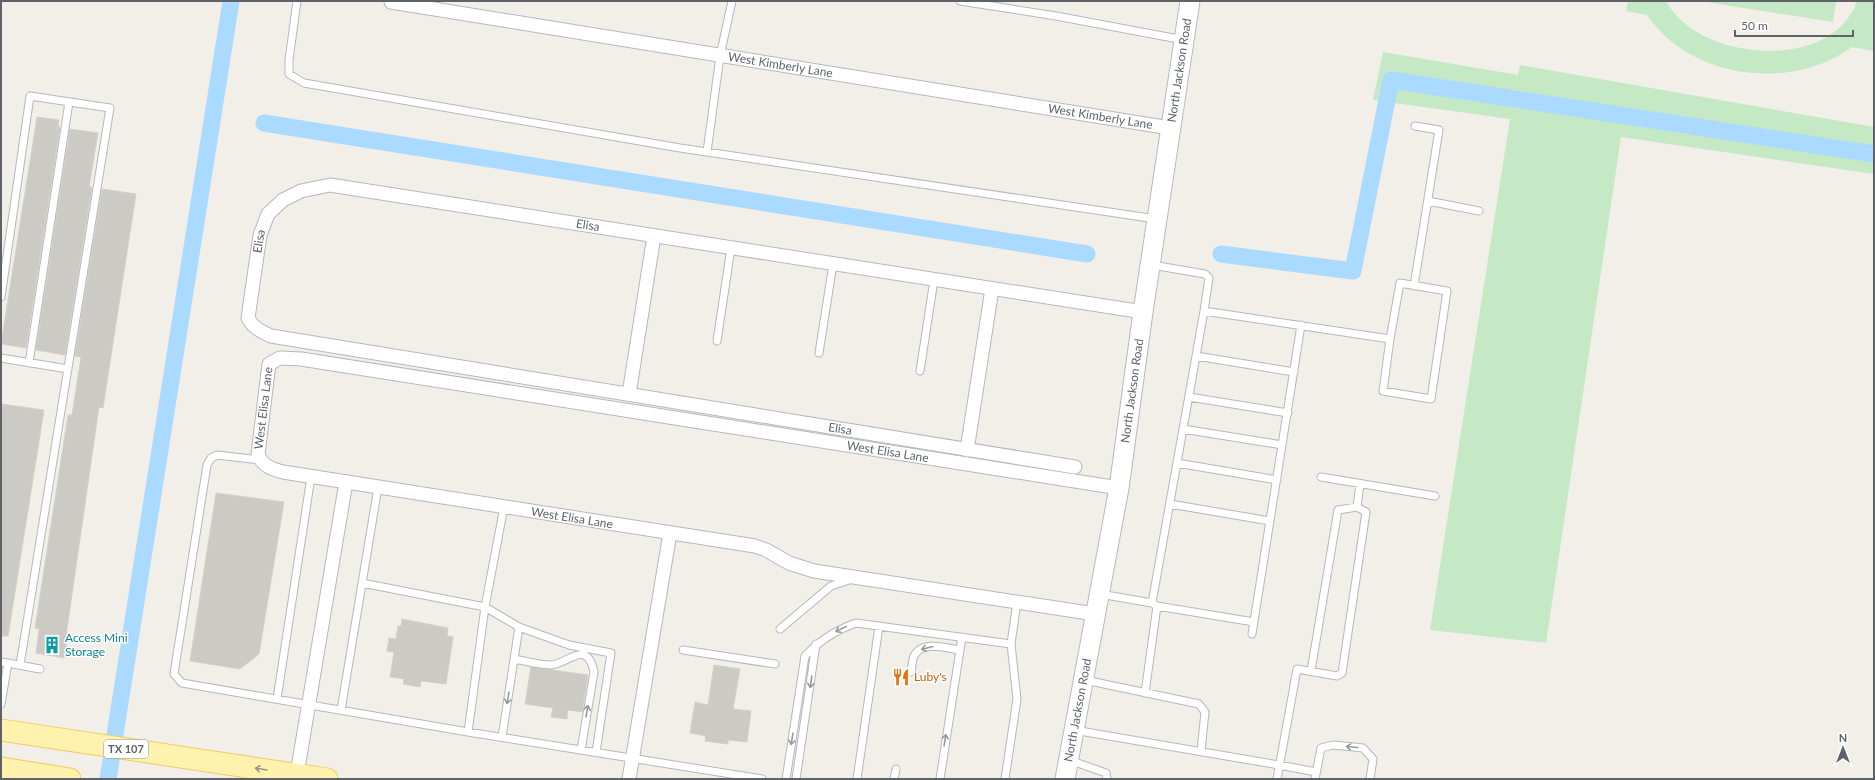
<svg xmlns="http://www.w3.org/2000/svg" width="1875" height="780" font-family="Lato,sans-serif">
	<rect width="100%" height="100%" fill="#f1efe8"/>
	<!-- green -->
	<path fill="#c5e8c5" d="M 1628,1 L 1666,1 C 1698,62 1832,73 1857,1 L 1874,1 L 1873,51 L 1852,47 C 1791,92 1690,79 1647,15 L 1626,11 Z
		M 1700,1 L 1836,1 L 1833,22 Z
		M 1383,52 L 1518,75 L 1520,65 L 1874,127 L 1874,174 L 1621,137 L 1546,643 L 1430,630 L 1510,119 L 1373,100 Z"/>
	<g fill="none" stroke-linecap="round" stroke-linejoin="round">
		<!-- canal -->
		<path stroke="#aadaff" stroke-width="17" d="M 264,123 L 1087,254
			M 1221,254 L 1353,271 L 1391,80 L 1874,154
			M 108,779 L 231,1"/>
	</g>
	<!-- building -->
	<path fill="#cccac5" stroke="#d6d1c6" d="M 37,117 L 59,120 L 58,127 L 60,127 L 26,348 L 1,344 Z
		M 70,129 L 98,133 L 89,187 L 92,187 L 65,355 L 36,350 Z
		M 102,189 L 136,194 L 103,408 L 99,407 L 66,636 L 68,636 L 64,658 L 36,653 L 39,629 L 35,628 L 68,415 L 72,415 L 81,357 L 75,356 Z
		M 1,404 L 44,410 L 8,636 L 1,636 Z
		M 216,493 L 284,502 L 259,654 L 240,669 L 190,661 Z
		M 402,619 L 448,628 L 447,636 L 453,637 L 446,684 L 421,681 L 420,687 L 403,684 L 404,679 L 390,677 L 394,652 L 387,651 L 389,638 L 396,639 L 398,626 L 401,626 Z
		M 714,665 L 740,669 L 733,709 L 751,711 L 747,742 L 728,740 L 728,744 L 705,741 L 706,736 L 690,733 L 695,702 L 708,705 Z
		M 531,667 L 588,675 L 582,712 L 568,710 L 567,719 L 551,717 L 553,708 L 525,704 Z"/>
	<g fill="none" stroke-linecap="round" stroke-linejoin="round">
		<!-- lane casing -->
		<g stroke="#b5b8bc" stroke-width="9">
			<path id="lane" d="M 297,1 L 289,60 L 289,74 L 304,83 L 680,148 L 1156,219
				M 960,1 L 1056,16 L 1184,40
				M 707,152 L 720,56 L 732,1
				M 1428,201 L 1479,211
				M 1152,265 L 1205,274 L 1209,278 L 1204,311
				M 1414,286 L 1439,130 L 1415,126
				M 1,297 L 30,96 L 110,108 L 20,665
				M 717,341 L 731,248
				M 819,353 L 833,264
				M 1196,356 L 1294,372
				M 1,358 L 68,369
				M 29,363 L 69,102
				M 920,371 L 934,280
				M 1189,397 L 1288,413
				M 1183,429 L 1282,445
				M 260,460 L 217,455 L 211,458 L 207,465 L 174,674 L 182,683 L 468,732 L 762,779
				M 1177,463 L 1277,480
				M 1321,477 L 1435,496
				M 1170,504 L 1270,521
				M 1357,507 L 1360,484
				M 362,583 L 485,607 L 519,627 L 569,645 L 611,653 L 596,752
				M 1100,594 L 1152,603 L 1157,606 L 1145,693
				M 1152,603 L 1204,311 L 1390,339 L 1400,283 L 1447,291 L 1431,399 L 1383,391 L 1390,339
				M 1157,606 L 1254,622
				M 780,629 L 831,586 L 852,579
				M 1252,634 L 1301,325
				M 683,650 L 775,664
				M 514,659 C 526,661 539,665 551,665 C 568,664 587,638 594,672 L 581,750
				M 1,662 L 8,663 L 1,704
				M 8,663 L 40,669
				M 911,672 C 912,668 912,660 914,656 C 922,640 946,648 959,650
				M 1085,680 L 1199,704 L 1205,712 L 1201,751
				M 277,699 L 311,477
				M 341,710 L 378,487
				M 1074,730 L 1279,765 L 1316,772
				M 468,732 L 485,607 L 504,507
				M 502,737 L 519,627
				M 1069,760 L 1106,773 L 1107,779
				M 786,779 L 805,656 C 820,640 836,630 856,623 L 1011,644
				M 796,779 L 816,644
				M 857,779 L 879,626
				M 894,779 L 896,769
				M 940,779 L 962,637
				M 1005,779 L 1017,699 L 1011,644 L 1017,602
				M 1277,779 L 1297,669 L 1337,676 L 1342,673 L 1366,512 L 1357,507 L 1338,510 L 1311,671
				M 1315,779 L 1321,748 L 1333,745 L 1363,748 L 1373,759 L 1370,779"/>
		</g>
		<!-- street casing -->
		<g stroke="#b5b8bc" stroke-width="15">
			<g id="street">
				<path id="s1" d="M 392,1 L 391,2 L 1170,128"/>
				<path d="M 629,394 L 654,236"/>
				<path d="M 967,450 L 992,289"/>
				<path id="s2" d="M 1075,467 L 271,336 C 261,331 254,329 248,318 L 260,235 L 268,214 L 283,200 L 301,191 L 330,185 L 1143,312"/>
				<path id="s3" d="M 1095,614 L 814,571 L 789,563 L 766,550 L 755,546 L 283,472 C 272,469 262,466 258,454 L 269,364 L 280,358 L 301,359 C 574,401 846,446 1119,488"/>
				<path d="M 297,774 L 346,482"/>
				<path d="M 629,779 L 670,533"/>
			</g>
		</g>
		<!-- secondary casing -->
		<g stroke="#b6babf" stroke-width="21">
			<g id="secondary">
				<path id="s4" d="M 1065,779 L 1119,488 L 1143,312 L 1190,1"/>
			</g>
		</g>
		<!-- primary casing -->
		<g stroke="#f2c960" stroke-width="23">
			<path id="primary" d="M 1,730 L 327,779
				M 1,768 L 70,779"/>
		</g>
		<!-- lane -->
		<use href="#lane" stroke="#fff" stroke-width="7"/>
		<!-- street -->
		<use href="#street" stroke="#fff" stroke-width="13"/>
		<!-- secondary -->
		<use href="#secondary" stroke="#fff" stroke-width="19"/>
		<!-- primary -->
		<use href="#primary" stroke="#fff2af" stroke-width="21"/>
	</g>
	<!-- one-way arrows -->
	<defs><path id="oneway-shaft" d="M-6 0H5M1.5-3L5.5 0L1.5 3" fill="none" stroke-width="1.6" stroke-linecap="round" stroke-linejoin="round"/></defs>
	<g stroke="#979a9d">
		<use href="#oneway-shaft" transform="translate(841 629) rotate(154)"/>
		<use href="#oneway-shaft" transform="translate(927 648) rotate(166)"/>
		<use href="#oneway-shaft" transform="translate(811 682) rotate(98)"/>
		<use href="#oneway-shaft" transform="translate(508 698) rotate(99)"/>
		<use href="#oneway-shaft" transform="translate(587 711) rotate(-80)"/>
		<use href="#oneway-shaft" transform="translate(792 739) rotate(99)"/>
		<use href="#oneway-shaft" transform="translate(945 740) rotate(-81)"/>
		<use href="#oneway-shaft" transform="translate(1352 747) rotate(-175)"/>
	</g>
	<use stroke="#979581" href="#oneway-shaft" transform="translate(261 769) rotate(-171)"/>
	<!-- icons -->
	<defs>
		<g id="building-bare" transform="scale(1.38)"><path d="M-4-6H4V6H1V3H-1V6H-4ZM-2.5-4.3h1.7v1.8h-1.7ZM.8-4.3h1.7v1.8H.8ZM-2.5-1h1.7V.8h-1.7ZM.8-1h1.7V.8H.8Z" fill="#0f9aa8" stroke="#fff" stroke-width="2.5" paint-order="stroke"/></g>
		<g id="restaurant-bare" transform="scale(1.38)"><path d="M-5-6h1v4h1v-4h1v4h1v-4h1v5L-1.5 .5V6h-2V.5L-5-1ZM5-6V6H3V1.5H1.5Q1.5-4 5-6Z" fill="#e8710a" stroke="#fff" stroke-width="2.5" paint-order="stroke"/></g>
	</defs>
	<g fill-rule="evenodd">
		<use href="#building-bare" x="52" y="645"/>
		<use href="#restaurant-bare" x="901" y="677"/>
	</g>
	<g text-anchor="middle" stroke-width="3" stroke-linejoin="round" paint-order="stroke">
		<!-- shield labels -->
		<rect fill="#fff" stroke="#8f9295" stroke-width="1" x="104" y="740" width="44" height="18" rx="3"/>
		<g font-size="11" font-weight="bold" fill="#5f6368">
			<text x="126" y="753">TX 107</text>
		</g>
		<!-- street labels -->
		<g font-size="12" fill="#5f6368" stroke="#fff">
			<text dy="4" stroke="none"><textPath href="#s1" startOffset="396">West Kimberly Lane</textPath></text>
			<text dy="4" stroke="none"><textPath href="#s4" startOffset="718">North Jackson Road</textPath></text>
			<text dy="4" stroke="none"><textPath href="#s1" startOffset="720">West Kimberly Lane</textPath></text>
			<text dy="4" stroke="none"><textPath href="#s2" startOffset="1282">Elisa</textPath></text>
			<text dy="4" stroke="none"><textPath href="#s2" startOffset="922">Elisa</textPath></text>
			<text dy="4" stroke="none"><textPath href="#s4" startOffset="394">North Jackson Road</textPath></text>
			<text dy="4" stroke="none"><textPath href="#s3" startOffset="905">West Elisa Lane</textPath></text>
			<text transform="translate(840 429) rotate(9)" y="4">Elisa</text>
			<text dy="4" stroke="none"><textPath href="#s3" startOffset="1577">West Elisa Lane</textPath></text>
			<text transform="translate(572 518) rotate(9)" y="4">West Elisa Lane</text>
			<text dy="4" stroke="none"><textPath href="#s4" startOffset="70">North Jackson Road</textPath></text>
		</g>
		<!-- culture labels -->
		<g font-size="12" fill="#0d838f" stroke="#fff" text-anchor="start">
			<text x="65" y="642">Access Mini<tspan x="65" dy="14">Storage</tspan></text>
		</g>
		<!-- food labels -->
		<g font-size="12" fill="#c56008" stroke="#fff" text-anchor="start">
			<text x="914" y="681">Luby's</text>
		</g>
	</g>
	<!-- border -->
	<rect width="1875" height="780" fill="none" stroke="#5f6368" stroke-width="4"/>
	<!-- north arrow -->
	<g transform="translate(1843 748)" stroke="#ffffff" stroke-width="3" paint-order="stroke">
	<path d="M0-3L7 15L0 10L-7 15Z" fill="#5f6368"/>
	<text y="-6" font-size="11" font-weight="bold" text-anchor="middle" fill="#5f6368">N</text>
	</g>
	<!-- scale -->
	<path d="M1735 30v6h118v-6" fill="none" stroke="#5f6368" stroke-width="2"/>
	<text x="1741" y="30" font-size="12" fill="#5f6368" stroke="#ffffff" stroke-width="3" paint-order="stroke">50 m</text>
</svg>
